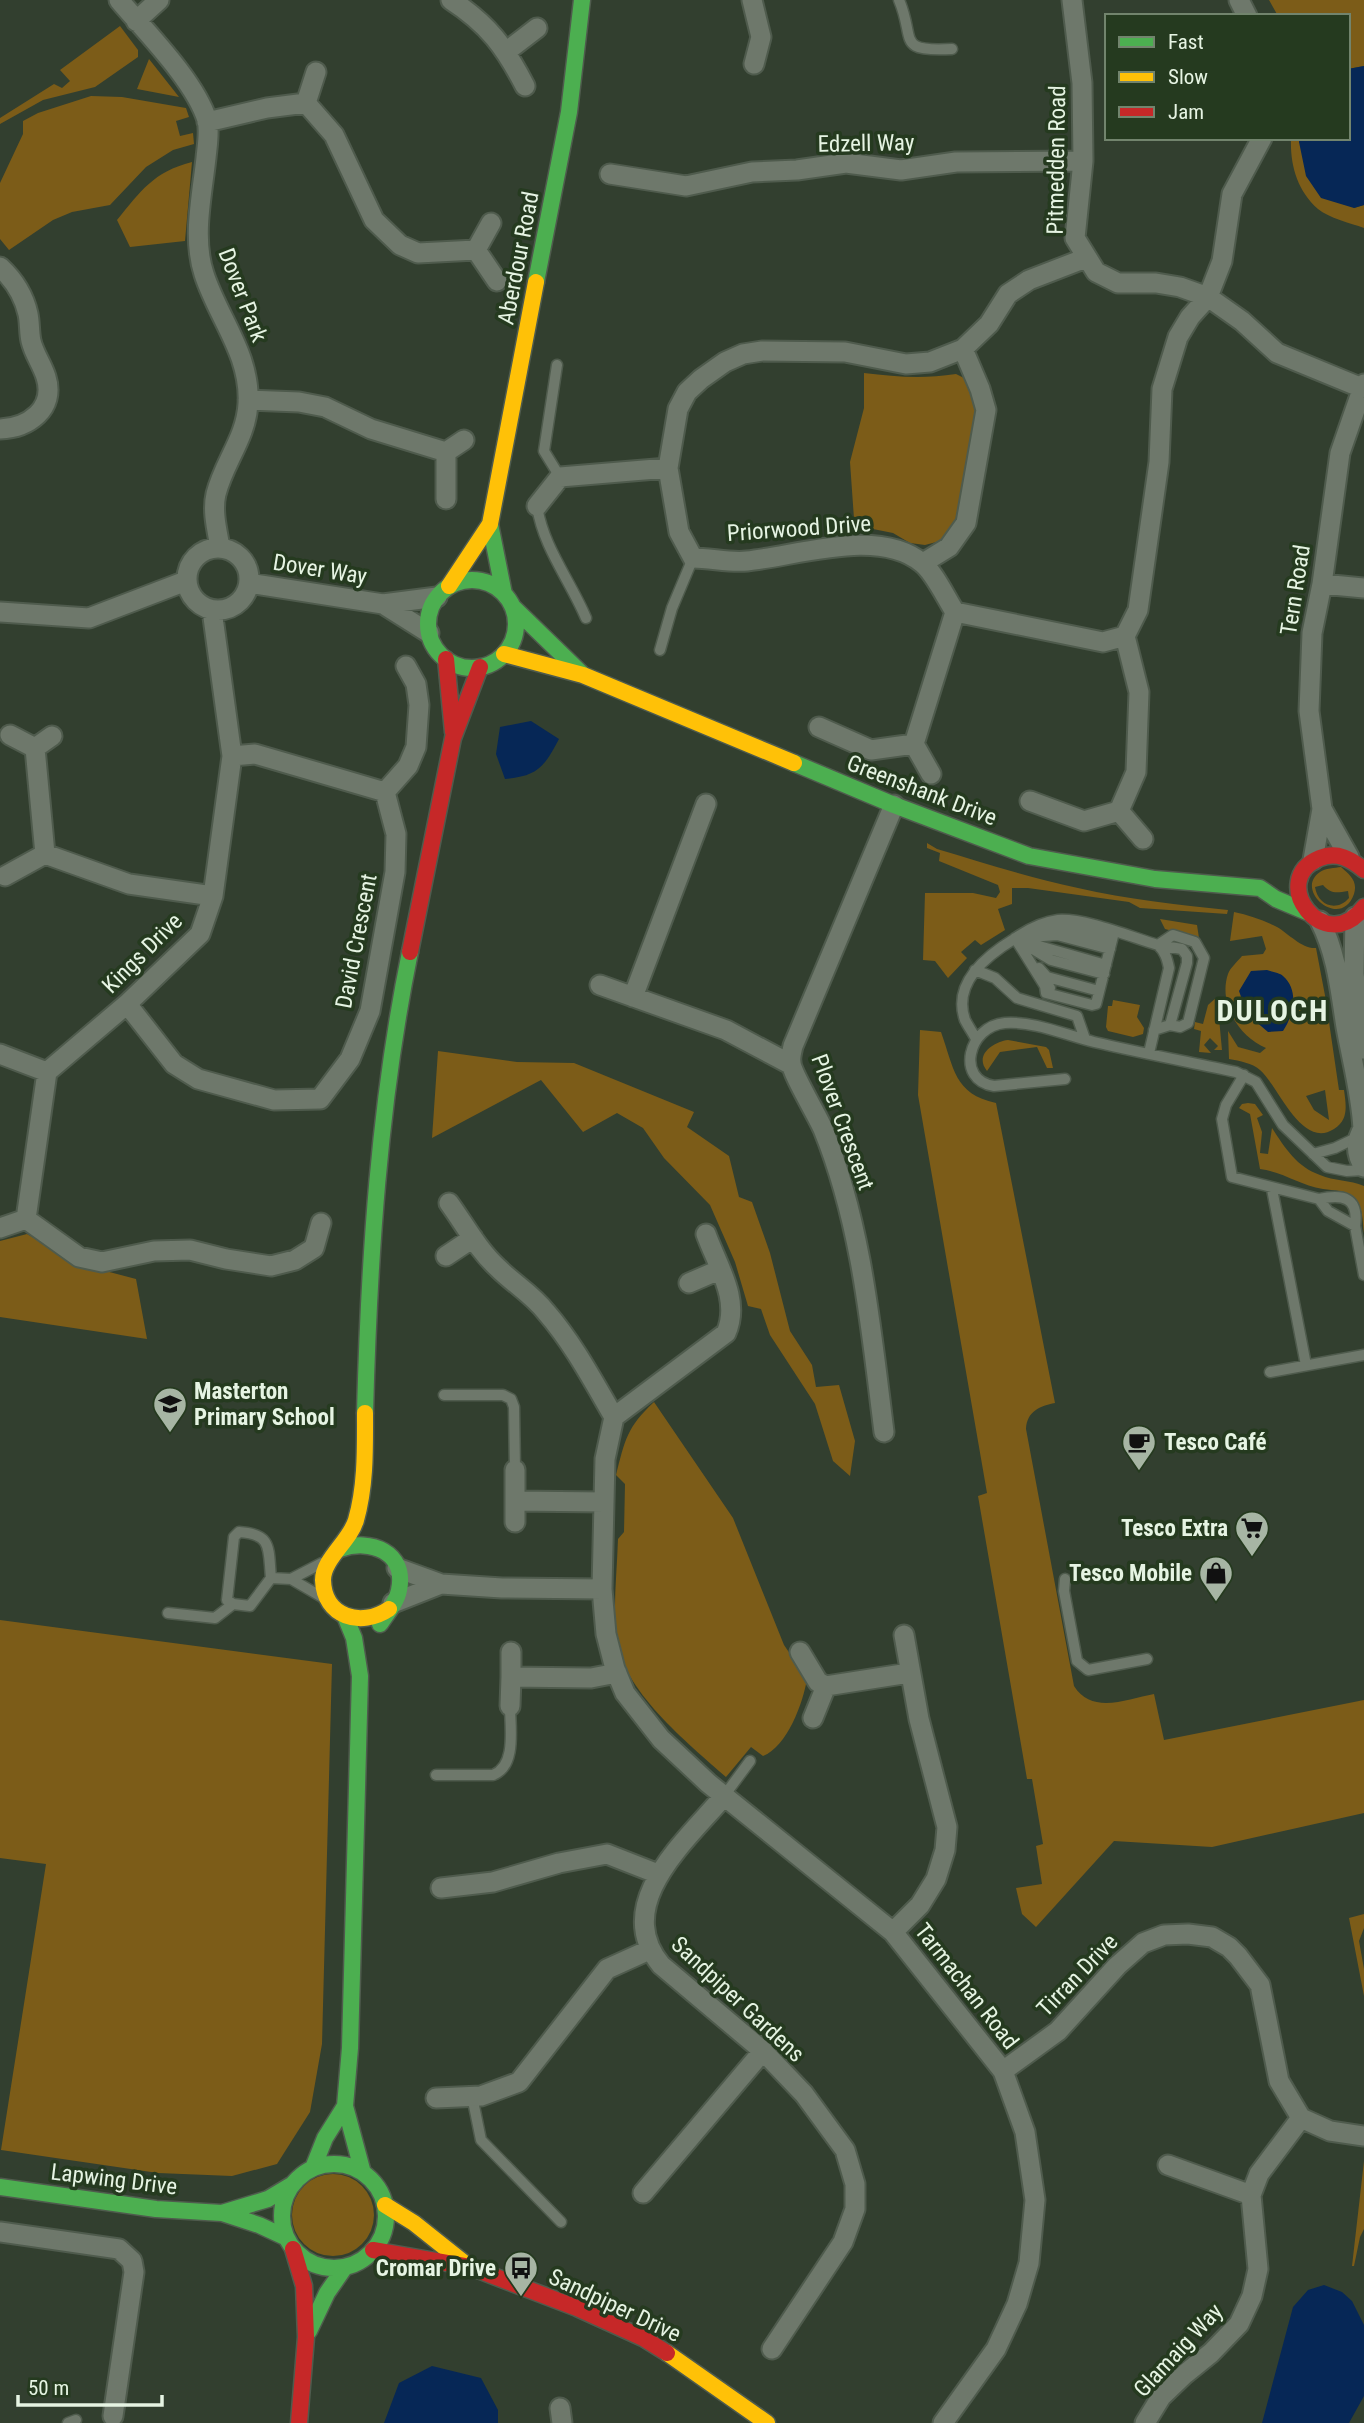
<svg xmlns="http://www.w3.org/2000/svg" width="1364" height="2423" font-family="'Roboto Condensed',sans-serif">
	<rect width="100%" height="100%" fill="#323f2f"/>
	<!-- green -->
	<path fill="#7c5c18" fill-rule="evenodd" d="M 1269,0 L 1364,0 L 1364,66 L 1348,69 L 1348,16 L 1278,16 Z
		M 120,26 L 138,50 L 138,57 L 95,87 L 43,100 L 0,124 L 0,118 L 54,84 L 62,88 L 70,81 L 60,70 Z
		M 149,59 L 179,97 L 137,89 Z
		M 91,96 L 122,97 L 186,108 L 189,117 L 176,121 L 180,136 L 193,133 L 194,144 L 173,150 L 146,167 L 110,205 L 72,212 L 53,220 L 9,250 L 0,239 L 0,183 L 23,134 L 23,121 L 38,113 Z
		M 1291,138 L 1300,138 L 1299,142 L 1354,208 L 1364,205 L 1364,228 C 1350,223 1329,218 1318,209 C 1297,190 1290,165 1291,138 Z
		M 192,162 L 185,241 L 130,247 L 117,220 C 141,191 153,172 192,162 Z
		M 864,373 C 896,377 924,379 956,374 L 964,378 L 977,402 L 955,523 L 940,541 L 925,545 L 910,543 L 893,533 L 873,529 L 855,533 L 850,462 L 864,408 Z
		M 927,843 L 937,849 C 984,863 1030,878 1078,888 C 1127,899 1178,905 1228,910 L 1227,914 L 1140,908 L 1129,902 L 1028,888 L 1012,888 L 1012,904 L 998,909 L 1005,930 L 981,945 L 975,940 L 961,952 L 967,958 L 948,978 L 935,961 L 923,960 L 925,893 L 973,893 L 996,898 L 1000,892 L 998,885 L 939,861 L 940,853 L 927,848 Z
		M 1341,867 C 1350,875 1358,881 1354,894 C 1341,931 1293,890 1320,872 C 1325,868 1335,868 1341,867 ZM 1323,885 C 1331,894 1336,893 1348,891 L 1349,898 C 1337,912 1318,906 1315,887 Z
		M 1234,912 C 1249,915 1263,920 1277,927 C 1289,934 1302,949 1316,948 L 1327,1006 L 1320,1006 L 1322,1023 L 1329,1022 L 1339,1090 L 1344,1090 C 1346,1105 1349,1120 1334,1129 C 1301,1150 1278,1085 1260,1070 C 1252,1063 1240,1061 1229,1059 L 1228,1031 L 1238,1047 L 1260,1053 L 1266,1048 C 1239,1037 1218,1003 1228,974 C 1230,968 1238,961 1242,956 L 1263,954 L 1266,949 L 1262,936 L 1230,941 ZM 1325,1090 L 1329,1120 L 1314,1110 L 1306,1096 Z
		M 1160,919 L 1197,925 L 1199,938 L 1165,929 Z
		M 1217,997 L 1222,1050 L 1214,1050 L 1218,1046 L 1210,1038 L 1204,1045 L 1211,1053 L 1199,1052 L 1201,1031 L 1194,1029 L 1195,1022 L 1203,1024 L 1208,1005 Z
		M 1113,1000 L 1140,1005 L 1137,1017 L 1144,1028 L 1143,1034 L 1133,1037 L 1108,1031 L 1106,1027 L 1108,1006 L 1112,1006 Z
		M 920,1030 L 941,1032 C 954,1068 954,1094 996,1103 L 1055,1403 C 1040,1406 1027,1411 1026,1429 L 1074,1686 C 1092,1715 1127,1699 1154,1694 L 1164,1740 L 1364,1700 L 1364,1813 L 1212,1847 L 1114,1841 L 1036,1927 L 1022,1914 L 1016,1888 L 1042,1884 L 1036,1846 L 1043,1844 L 1032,1779 L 1027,1779 L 978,1496 L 987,1493 L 918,1095 Z
		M 1008,1040 L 1046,1047 L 1049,1050 L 1053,1068 L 1047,1068 L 1037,1047 L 1000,1052 L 987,1071 C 974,1055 993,1042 1008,1040 Z
		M 438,1051 L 517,1062 L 574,1063 L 694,1112 L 687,1127 L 729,1156 L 739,1197 L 752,1202 L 770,1253 L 790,1331 L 812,1365 L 816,1387 L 839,1385 L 855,1441 L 850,1476 L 833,1461 L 815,1404 L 770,1335 L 761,1309 L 748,1306 L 735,1262 L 710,1205 L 664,1158 L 643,1128 L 617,1113 L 583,1132 L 541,1080 L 432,1138 Z
		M 1248,1103 L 1255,1104 L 1263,1115 L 1257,1118 L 1262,1132 L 1260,1153 L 1268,1154 L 1272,1128 C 1285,1148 1297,1167 1320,1175 C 1334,1181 1350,1180 1364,1186 L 1364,1233 C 1362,1221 1364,1209 1354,1198 C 1345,1189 1334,1191 1323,1189 C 1299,1185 1284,1172 1260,1169 L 1250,1114 L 1239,1108 L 1242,1104 Z
		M 27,1234 L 79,1264 L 136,1279 L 147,1339 L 0,1317 L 0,1241 Z
		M 654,1402 L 733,1518 L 784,1645 L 807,1679 C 803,1703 787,1747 763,1756 L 751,1747 L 726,1777 C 688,1743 621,1690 616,1636 C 613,1605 617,1571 618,1539 L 624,1532 L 625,1484 L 616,1475 C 625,1440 627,1427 654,1402 Z
		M 0,1620 L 332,1664 L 322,2044 L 310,2112 L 277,2164 L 232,2176 L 158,2173 L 1,2150 L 46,1864 L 0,1858 Z
		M 1364,1914 L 1364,1928 L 1359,1941 L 1364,1969 L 1364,1996 L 1349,1918 Z
		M 1364,2161 L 1364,2229 L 1360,2237 L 1354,2266 L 1352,2266 Z
		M292 2215a41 41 0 1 1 82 0a41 41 0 1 1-82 0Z"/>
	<!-- water -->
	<path fill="#062756" d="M 1364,66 L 1364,205 L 1354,208 L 1321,198 L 1306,176 L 1299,142 L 1300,138 L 1348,138 L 1348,69 Z
		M 531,721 L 559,739 C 544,767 538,776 505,779 L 496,754 L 500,727 Z
		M 1267,970 C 1272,972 1280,973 1283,976 C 1300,991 1293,1016 1283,1031 L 1268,1032 L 1247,1014 L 1239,991 L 1251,971 Z
		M 1324,2285 L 1342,2292 L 1352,2301 L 1364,2325 L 1364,2396 L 1349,2423 L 1262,2423 L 1293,2307 L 1308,2290 Z
		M 432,2366 L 481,2378 L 498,2410 L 498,2423 L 384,2423 L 399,2383 Z"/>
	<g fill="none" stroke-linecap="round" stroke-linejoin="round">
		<!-- lane casing -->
		<g stroke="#4f5b4d" stroke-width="13">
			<path id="lane" d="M 899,0 C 916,40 895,52 952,49
				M 557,365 L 544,451 L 560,477
				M 537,506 C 543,547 570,580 586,618
				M 660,650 L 672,608 L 693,558
				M 1039,932 L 1060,926 L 1112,940
				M 1015,938 L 1045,986 L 1050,988
				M 1015,938 L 1057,935 L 1110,949
				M 1018,940 L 1051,960 L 1104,974
				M 1032,944 L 1106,965
				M 1158,945 L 1173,935 L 1195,942 L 1204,958 L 1188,1023 L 1180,1027 L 1170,1025
				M 1039,968 L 1047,977 L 1099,991
				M 975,970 L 995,978 L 1017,998 L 1077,1016 L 1085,1039
				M 1045,986 L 1046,993 L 1092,1005 L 1096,1004 L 1114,932
				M 1154,1030 L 1170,1025 L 1187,963 L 1187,956 L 1182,949 L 1158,945
				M 976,1039 C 973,1033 968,1026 965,1020 C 952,983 986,956 1014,939 C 1027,930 1042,922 1058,920 C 1085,918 1131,937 1158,945 C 1165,952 1167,958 1169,968 L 1149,1053
				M 1244,1075 L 1226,1105 L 1222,1119 L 1232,1177 L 1319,1199 L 1328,1211 L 1355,1226 L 1364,1275
				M 1065,1079 L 994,1086 C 955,1080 968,1026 1005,1023 C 1035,1021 1065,1035 1094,1042 C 1141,1053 1189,1062 1236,1072 L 1256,1082 L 1283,1125 L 1327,1167 L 1347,1171 L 1364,1170
				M 1313,1154 L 1335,1148 L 1358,1137
				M 1272,1189 L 1306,1365
				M 1319,1199 C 1343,1194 1359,1197 1355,1226
				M 1270,1372 L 1364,1355
				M 444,1395 L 503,1395 L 511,1399 L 514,1407 L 515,1470
				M 239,1532 C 273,1534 268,1549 271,1578 L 250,1606 L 233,1604 L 227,1600 L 234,1537 Z
				M 271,1578 L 291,1579 L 322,1597
				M 291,1579 L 322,1563
				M 1065,1579 L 1064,1591 L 1077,1661 L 1088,1670 L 1147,1659
				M 168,1613 L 215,1618 L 233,1604
				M 436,1775 L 493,1775 C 517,1766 510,1727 510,1706
				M 724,1796 L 750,1761
				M 472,2096 L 481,2140 L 561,2222
				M 68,2423 L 76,2420"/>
		</g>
		<!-- street casing -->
		<g stroke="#4f5b4d" stroke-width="23">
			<path id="street" d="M 119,0 C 146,32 195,81 207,120 C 210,131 207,147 206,158 C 202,195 192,238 204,274 C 218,318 251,355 248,404 C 246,438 224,462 216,494 C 212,511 217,530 220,547
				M 451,0 C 488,24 505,47 525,86
				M 752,0 L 761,37 L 754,64
				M 1072,0 L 1082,83 L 1083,161 L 1075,238 L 1096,272 L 1118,283 L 1156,283 L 1180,287 L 1208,297 L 1242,321 L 1277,353 L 1362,388
				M 1239,0 L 1247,16
				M 136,21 L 159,0
				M 507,51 L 537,28
				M 306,103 L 316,72
				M 207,122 L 267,108 L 306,103 L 334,135 L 374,220 L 400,245 L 418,253 L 476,250 L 497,281
				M 610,174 L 686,186 L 752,172 L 797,170 L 846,163 L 901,170 L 956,162 L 1083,161
				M 476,250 L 491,223
				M 1086,258 L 1029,280 L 1008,294 L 989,324 L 963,349 L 930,362 L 906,364 L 845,352 L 762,351 L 743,354 L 725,362 L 701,379 L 687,392 L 678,409 L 668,468 L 679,532 L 693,558 C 711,558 730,563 747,561 C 797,556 879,527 922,563 C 934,572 946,598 955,612 L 1103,642 L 1125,636 L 1138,610 L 1159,462 L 1162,389 L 1178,337 L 1190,317 L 1208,297 L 1222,261 L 1232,194 L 1262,138
				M 0,267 C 13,279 24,296 28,314 C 30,323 29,332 31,341 C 34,354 42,364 46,377 C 56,409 28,428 0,429
				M 248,400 L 299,402 L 325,407 L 371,429 L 446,452 L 446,499
				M 446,452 L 464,440
				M 537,506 L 560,477 L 668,468
				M187 579a31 31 0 1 1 62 0a31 31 0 1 1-62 0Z
				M 923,563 L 949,547 L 966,523 L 986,410 L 980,389 L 963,349
				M 249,583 L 383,604 L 437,597
				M 1322,584 L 1364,588
				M 383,604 L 429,633
				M 0,612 L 89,618 L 186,581
				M 819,727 L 871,750 L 914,744 L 931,774
				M 10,735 L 35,748
				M 914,744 L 955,612
				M 35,748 L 45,854 L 129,884 L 213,896
				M 35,748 L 52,736
				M 385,792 L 408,766 L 416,747 L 419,705 L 416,684 L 406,666
				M 1030,801 L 1084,821 L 1119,811 L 1143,839
				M 1322,809 L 1349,857
				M 1119,811 L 1136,772 L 1139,692 L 1125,636
				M 1313,860 L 1322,809 L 1309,711 L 1312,633 L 1322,584 L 1340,453 L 1364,384
				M 5,876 L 45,854
				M 1355,917 L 1354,974 L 1364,1049
				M 1320,921 C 1337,955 1340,990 1346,1027 C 1352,1061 1361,1093 1363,1129
				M 600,985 L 726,1030 L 790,1064
				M 633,997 L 706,804
				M 127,1004 L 174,1064 L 198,1079 L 274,1100 L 320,1099 L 350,1059 L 370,1011 L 395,872 L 396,834 L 385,792 L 255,754 L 232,756
				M 0,1054 L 47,1072
				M 1364,1127 C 1355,1141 1355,1153 1364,1167
				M 449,1203 C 465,1225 478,1250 498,1268 C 514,1284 532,1294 546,1312 C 573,1343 593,1381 614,1417
				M 26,1219 L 47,1072 L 127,1004 L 200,934 L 213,896 L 232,756 L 212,610
				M 26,1219 L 79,1257 L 102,1262 L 154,1251 L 190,1250 L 226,1259 L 271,1266 L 295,1260 L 314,1248 L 321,1223
				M 0,1228 L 26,1219
				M 446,1256 L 473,1238
				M 689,1283 L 719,1270
				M 614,1417 L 605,1459 L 602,1589 L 606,1634 L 615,1669 L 625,1693 L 661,1739 L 708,1783 L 893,1932 L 1003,2071 L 1025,2132 L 1035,2200 L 1029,2263 L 1017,2304 L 996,2349 L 943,2423
				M 614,1417 L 726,1333 C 741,1300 717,1265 706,1234
				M 884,1432 C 871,1330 862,1225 823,1129 C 817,1115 791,1072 791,1062 C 790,1057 792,1051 793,1046 L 894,805
				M 515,1470 L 515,1501 L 604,1502
				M 515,1501 L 515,1522
				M 397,1568 L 441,1584 L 502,1588 L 602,1589
				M 393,1603 L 441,1584
				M 800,1652 L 818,1682 L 826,1686 L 909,1673
				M 511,1677 L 511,1652
				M 510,1706 L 511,1677 L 591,1678 L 617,1673
				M 813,1718 L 826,1686
				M 724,1796 C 686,1841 611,1904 661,1965 L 763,2051 L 804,2094 L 845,2150 L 855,2184 L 855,2209 L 843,2242 L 772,2349
				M 441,1888 L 493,1882 L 559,1863 L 607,1854 L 658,1874
				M 893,1932 L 920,1905 L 936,1879 L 945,1850 L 947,1827 L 919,1719 L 904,1635
				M 1003,2071 L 1058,2031 L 1117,1966 L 1143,1943 L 1164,1935 L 1188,1934 L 1212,1937 L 1229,1947 L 1238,1956 L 1260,1985 L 1279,2081 L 1301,2118 L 1330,2131 L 1364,2136
				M 436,2098 L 481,2096 L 519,2082 L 607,1969 L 649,1950
				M 1168,2165 L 1251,2195
				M 643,2193 L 763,2051
				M 0,2232 L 119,2249 L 132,2261 L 134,2272 L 113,2416
				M 560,2408 L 562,2423
				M 1145,2423 L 1161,2397 L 1185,2374 L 1211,2353 L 1239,2324 L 1252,2296 L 1258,2269 L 1251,2195 L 1259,2174 L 1301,2118"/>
		</g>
		<!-- fast casing -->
		<g stroke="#4f5b4d" stroke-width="19">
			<path id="fast" d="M 536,282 L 569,112 L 582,0
				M 490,524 L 504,594
				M428 624a44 44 0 1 1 88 0a44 44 0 1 1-88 0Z
				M 512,606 L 581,673
				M 794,763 L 894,805 L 1029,856 L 1155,879 L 1260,888 L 1276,899 L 1307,912
				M 365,1413 C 369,1259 379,1103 410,952
				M 340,1549 C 370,1538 407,1552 399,1590 C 397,1602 387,1613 380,1624
				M 345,1616 L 354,1638 L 360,1676 L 350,2048 L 345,2106 L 363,2173
				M282 2216a52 52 0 1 1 104 0a52 52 0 1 1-104 0Z
				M 313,2168 L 325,2138 L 345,2106
				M 0,2187 L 156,2209 L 222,2213 L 259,2225 L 287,2238
				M 222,2213 L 268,2199 L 293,2184
				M 309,2331 L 327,2293 L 345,2267"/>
		</g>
		<!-- slow casing -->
		<g stroke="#4f5b4d" stroke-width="19">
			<path id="slow" d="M 449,586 L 490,524 L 536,282
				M 504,654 L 583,675 L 794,763
				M 365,1413 C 365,1448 366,1485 356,1520 C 350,1541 323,1559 323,1580 C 324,1617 361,1628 389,1609
				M 385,2205 L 414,2223 L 468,2266
				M 667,2353 L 767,2423"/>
		</g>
		<!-- jam casing -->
		<g stroke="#4f5b4d" stroke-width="19">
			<path id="jam" d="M 446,659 L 453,732
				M 1364,870 C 1351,859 1337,851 1320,858 C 1266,880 1325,959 1364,907
				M 410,952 L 453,738 L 480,667
				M 293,2249 L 304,2286 L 306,2337 L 299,2423
				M 373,2250 L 470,2267 L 577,2308 L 643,2338 L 667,2353"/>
		</g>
		<!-- lane -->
		<use href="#lane" stroke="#6e786b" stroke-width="10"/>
		<!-- street -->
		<use href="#street" stroke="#6e786b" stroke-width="19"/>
		<!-- fast -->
		<use href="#fast" stroke="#4caf50" stroke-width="16"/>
		<!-- slow -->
		<use href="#slow" stroke="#ffc107" stroke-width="16"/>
		<!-- jam -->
		<use href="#jam" stroke="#c62828" stroke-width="16"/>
	</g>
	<!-- icons -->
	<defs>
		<g id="school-pin" transform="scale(1.75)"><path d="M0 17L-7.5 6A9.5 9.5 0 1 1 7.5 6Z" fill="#a7b5a4" stroke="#253a1f"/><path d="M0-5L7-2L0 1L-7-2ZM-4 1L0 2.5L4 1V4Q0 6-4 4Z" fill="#111"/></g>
		<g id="cafe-pin" transform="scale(1.75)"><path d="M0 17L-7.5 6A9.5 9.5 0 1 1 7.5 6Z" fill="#a7b5a4" stroke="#253a1f"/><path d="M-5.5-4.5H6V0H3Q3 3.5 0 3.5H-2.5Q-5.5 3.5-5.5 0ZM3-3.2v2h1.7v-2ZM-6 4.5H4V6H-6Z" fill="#111"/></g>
		<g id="supermarket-pin" transform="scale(1.75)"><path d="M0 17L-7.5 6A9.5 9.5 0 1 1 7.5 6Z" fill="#a7b5a4" stroke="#253a1f"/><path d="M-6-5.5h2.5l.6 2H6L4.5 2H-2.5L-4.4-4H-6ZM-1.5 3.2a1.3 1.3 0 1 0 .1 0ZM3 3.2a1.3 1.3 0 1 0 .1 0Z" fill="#111"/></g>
		<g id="shop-pin" transform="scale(1.75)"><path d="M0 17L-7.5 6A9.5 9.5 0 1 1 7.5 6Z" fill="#a7b5a4" stroke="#253a1f"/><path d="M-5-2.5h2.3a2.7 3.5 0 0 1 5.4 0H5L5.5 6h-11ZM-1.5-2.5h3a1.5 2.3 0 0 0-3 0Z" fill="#111"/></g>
		<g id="bus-pin" transform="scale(1.75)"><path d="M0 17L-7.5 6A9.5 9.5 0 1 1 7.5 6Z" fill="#a7b5a4" stroke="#253a1f"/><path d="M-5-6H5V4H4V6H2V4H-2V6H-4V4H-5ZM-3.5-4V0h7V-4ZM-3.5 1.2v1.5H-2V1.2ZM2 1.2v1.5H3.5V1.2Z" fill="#111"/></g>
	</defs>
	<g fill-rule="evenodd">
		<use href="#school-pin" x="170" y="1404"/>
		<use href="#cafe-pin" x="1139" y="1442"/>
		<use href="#supermarket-pin" x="1252" y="1528"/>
		<use href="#shop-pin" x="1216" y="1573"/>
		<use href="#bus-pin" x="521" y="2268"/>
	</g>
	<g text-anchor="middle" stroke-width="7" stroke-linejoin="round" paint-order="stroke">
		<!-- street labels -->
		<g font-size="23" fill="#e6f4e3" stroke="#253a1f">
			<text transform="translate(866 143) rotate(-1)" y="8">Edzell Way</text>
			<text transform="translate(1056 160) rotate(-89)" y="8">Pitmedden Road</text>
			<text transform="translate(518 258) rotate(-79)" y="8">Aberdour Road</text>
			<text transform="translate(243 295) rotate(69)" y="8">Dover Park</text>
			<text transform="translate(799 528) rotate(-4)" y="8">Priorwood Drive</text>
			<text transform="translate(320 569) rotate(9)" y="8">Dover Way</text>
			<text transform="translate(1295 590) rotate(-81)" y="8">Tern Road</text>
			<text transform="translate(922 790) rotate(21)" y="8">Greenshank Drive</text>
			<text transform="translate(356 941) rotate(-79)" y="8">David Crescent</text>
			<text transform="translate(142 953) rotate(-45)" y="8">Kings Drive</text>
			<text transform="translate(843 1122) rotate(70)" y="8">Plover Crescent</text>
			<text transform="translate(1077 1975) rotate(-46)" y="8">Tirran Drive</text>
			<text transform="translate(967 1986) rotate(52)" y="8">Tarmachan Road</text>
			<text transform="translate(738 1999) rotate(43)" y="8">Sandpiper Gardens</text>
			<text transform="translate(114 2179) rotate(7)" y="8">Lapwing Drive</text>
			<text transform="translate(615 2305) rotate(25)" y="8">Sandpiper Drive</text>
			<text transform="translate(1178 2350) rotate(-47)" y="8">Glamaig Way</text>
		</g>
		<!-- poi labels -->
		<g font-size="23" font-weight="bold" fill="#e6f4e3" stroke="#253a1f" text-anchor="end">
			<text x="194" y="1399" text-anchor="start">Masterton<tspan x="194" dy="26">Primary School</tspan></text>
			<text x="1164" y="1450" text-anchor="start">Tesco Café</text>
			<text x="1228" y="1536">Tesco Extra</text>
			<text x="1192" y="1581">Tesco Mobile</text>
			<text x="496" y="2276">Cromar Drive</text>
		</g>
		<!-- district labels -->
		<g font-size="30" font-weight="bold" letter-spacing="2" fill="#e6f4e3" stroke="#253a1f">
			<text x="1273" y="1021">DULOCH</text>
		</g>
	</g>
	<!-- legend -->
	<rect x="1105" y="14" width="245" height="126" fill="#253a1f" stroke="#72846d" stroke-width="2"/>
	<rect x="1119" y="37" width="35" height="10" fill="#4caf50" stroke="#72846d" stroke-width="2"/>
	<text x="1168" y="49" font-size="21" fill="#e6f4e3">Fast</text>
	<rect x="1119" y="72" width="35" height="10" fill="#ffc107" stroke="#72846d" stroke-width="2"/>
	<text x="1168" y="84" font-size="21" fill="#e6f4e3">Slow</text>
	<rect x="1119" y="107" width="35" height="10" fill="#c62828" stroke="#72846d" stroke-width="2"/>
	<text x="1168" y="119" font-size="21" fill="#e6f4e3">Jam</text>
	<!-- scale -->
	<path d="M18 2395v10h144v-10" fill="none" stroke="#e6f4e3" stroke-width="3.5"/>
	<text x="28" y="2395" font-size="21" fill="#e6f4e3" stroke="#253a1f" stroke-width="5" paint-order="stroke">50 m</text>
</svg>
